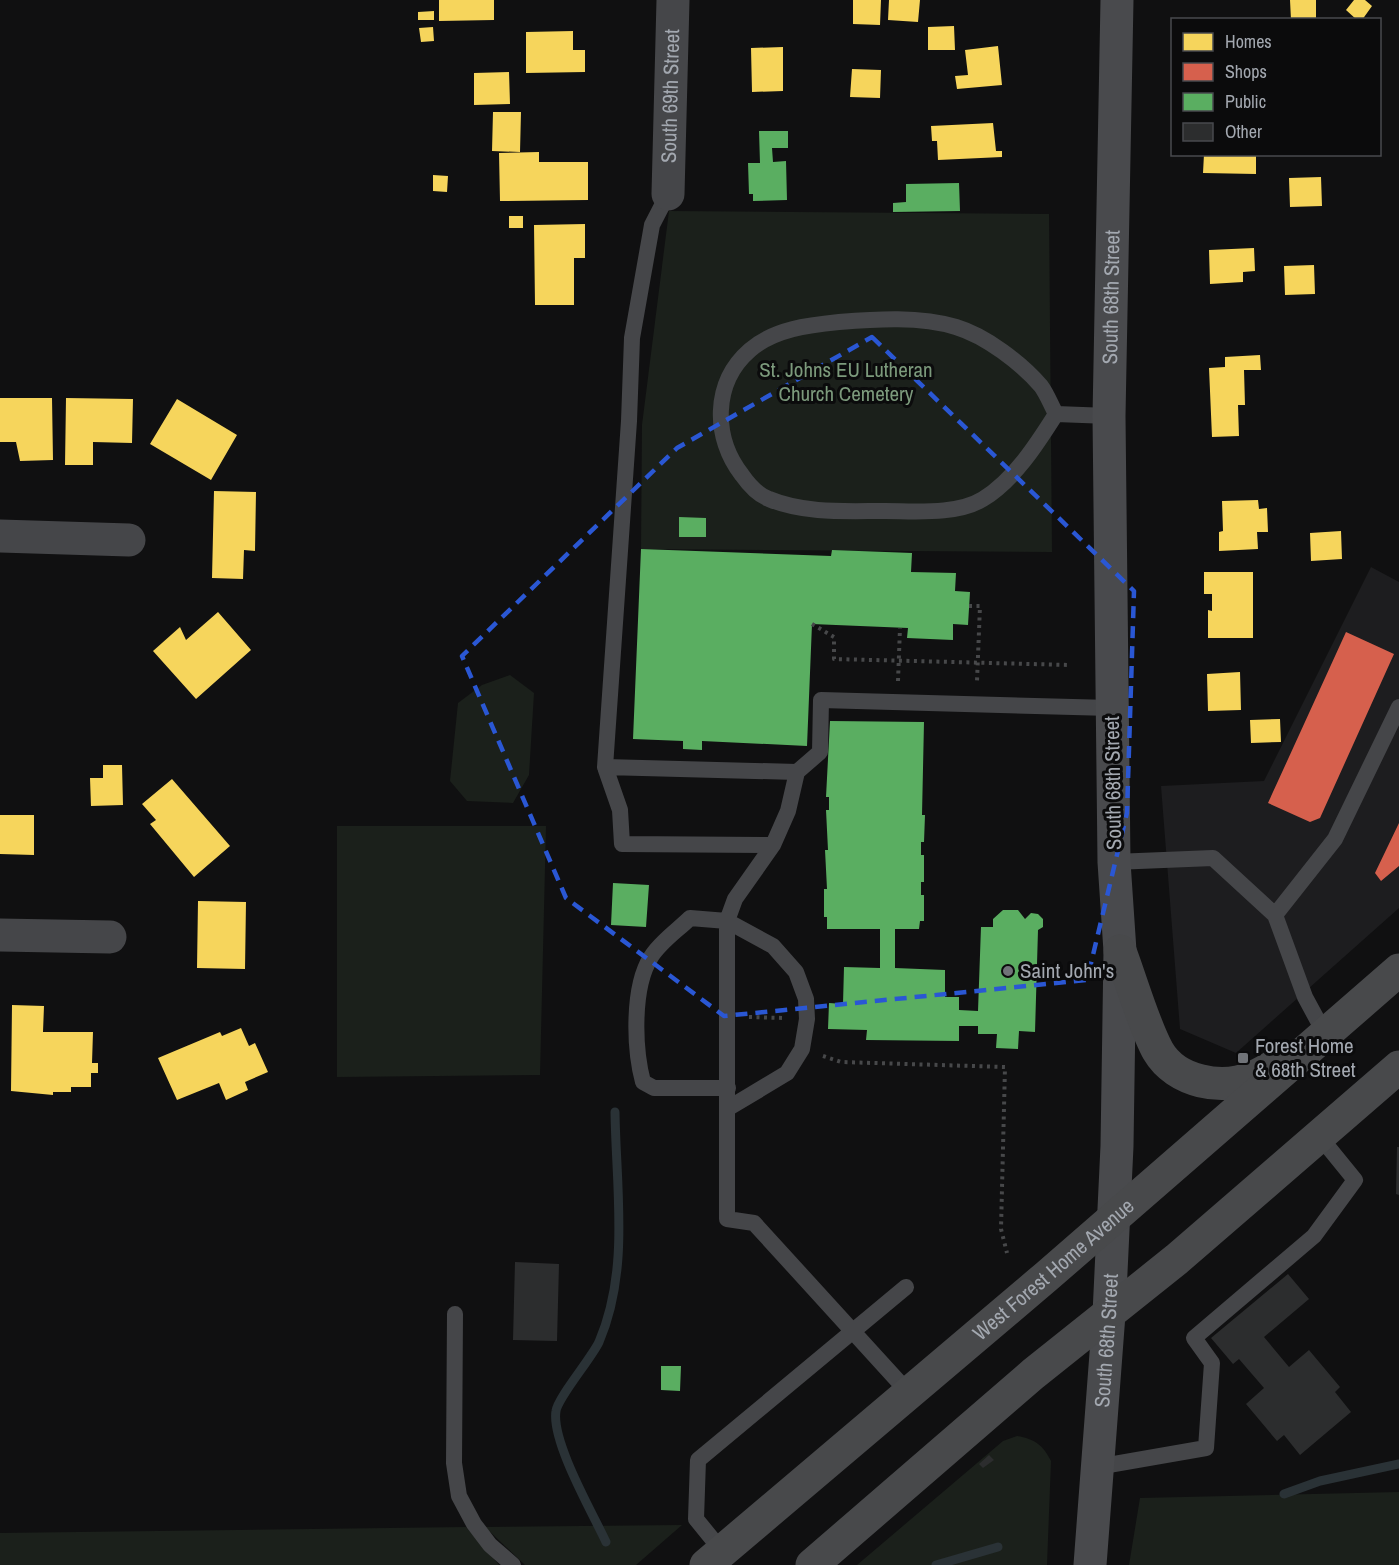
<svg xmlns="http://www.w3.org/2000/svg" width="1399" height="1565" font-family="'Archivo Narrow',sans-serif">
	<rect width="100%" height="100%" fill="#101011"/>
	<!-- built -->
	<path fill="#1d1d1f" d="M 1371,567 L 1399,582 L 1399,908 L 1236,1053 L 1180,1029 L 1161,786 L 1264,781 Z"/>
	<!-- green -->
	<path fill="#1b201b" d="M 669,211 L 1049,214 L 1052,552 L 641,549 L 642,425 Z
		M 510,675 L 534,693 L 529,775 L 513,803 L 467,801 L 450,781 L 458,703 L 482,685 Z
		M 337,826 L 546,826 L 540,1075 L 337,1077 Z
		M 1017,1436 C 1035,1439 1043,1445 1051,1461 L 1047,1565 L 857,1565 L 1003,1441 Z
		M 1399,1492 L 1399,1565 L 1129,1565 L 1140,1498 Z
		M 682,1525 L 636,1565 L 525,1565 L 485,1527 Z
		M 466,1527 L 499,1565 L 0,1565 L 0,1533 Z"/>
	<!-- homes -->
	<path fill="#f6d55c" d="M 439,0 L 494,0 L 494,20 L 439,21 Z
		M 853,0 L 881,0 L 880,25 L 853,24 Z
		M 889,0 L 920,0 L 918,22 L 888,20 Z
		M 1290,0 L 1316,0 L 1316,19 L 1291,20 Z
		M 1354,0 L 1365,0 L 1372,6 L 1362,20 L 1357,20 L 1346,10 Z
		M 434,11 L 434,20 L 418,20 L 418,12 Z
		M 954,26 L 955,50 L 928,50 L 928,27 Z
		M 433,27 L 434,41 L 421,42 L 419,28 Z
		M 573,31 L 573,50 L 585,50 L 585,72 L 526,73 L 526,32 Z
		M 998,46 L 1002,85 L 957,89 L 955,76 L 968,75 L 965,50 Z
		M 783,47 L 783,91 L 752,92 L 751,48 Z
		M 852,69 L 881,70 L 880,98 L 850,97 Z
		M 509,72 L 510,104 L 474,105 L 474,73 Z
		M 493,112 L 521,112 L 520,152 L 492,151 Z
		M 993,123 L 996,151 L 1002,151 L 1002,157 L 938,160 L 937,141 L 932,141 L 931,126 Z
		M 539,152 L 539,162 L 588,162 L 588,200 L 500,201 L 499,153 Z
		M 1204,154 L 1256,154 L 1256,174 L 1203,173 Z
		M 433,175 L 448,176 L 447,192 L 433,191 Z
		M 1321,177 L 1322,206 L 1290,207 L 1289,178 Z
		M 509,216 L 523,216 L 523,228 L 509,228 Z
		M 585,224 L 585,258 L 574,258 L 574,305 L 535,305 L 534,225 Z
		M 1254,248 L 1255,271 L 1243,272 L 1243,282 L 1210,284 L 1209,250 Z
		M 1314,265 L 1315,294 L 1285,295 L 1284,266 Z
		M 1260,355 L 1261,370 L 1244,370 L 1245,405 L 1238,405 L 1239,436 L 1212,437 L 1209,368 L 1225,367 L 1225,357 Z
		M 0,398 L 52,398 L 53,460 L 20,461 L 16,442 L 0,442 Z
		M 66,398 L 133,399 L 132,443 L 93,442 L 93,465 L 65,465 Z
		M 177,399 L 237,435 L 211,480 L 150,444 Z
		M 214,491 L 256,492 L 255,551 L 244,550 L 243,579 L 212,578 Z
		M 1258,500 L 1259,509 L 1267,508 L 1268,532 L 1257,532 L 1258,549 L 1219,551 L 1219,532 L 1223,531 L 1222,501 Z
		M 1341,531 L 1342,559 L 1311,561 L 1310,533 Z
		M 1204,572 L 1253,572 L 1253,638 L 1208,638 L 1208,610 L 1212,611 L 1212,594 L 1204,594 Z
		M 218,612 L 251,650 L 196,699 L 153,651 L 180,627 L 186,640 Z
		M 1240,672 L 1241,710 L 1208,711 L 1207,674 Z
		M 1280,719 L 1281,742 L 1251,743 L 1250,720 Z
		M 103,765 L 122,765 L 123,805 L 91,806 L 90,778 L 103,778 Z
		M 172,779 L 230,846 L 194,877 L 150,824 L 156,820 L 142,804 Z
		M 0,815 L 34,815 L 34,855 L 0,854 Z
		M 198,901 L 246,902 L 245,969 L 197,968 Z
		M 12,1005 L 44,1006 L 43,1032 L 93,1032 L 92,1063 L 98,1063 L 98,1073 L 91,1073 L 91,1087 L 71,1087 L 71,1092 L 53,1092 L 53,1095 L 11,1091 Z
		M 241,1028 L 249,1046 L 255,1043 L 268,1072 L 245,1082 L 248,1090 L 226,1100 L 219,1083 L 177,1100 L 158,1058 L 220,1032 L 222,1036 Z"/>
	<!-- shops -->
	<path fill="#d6604d" d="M 1346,632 L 1394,654 L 1320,818 L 1310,822 L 1268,803 Z
		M 1399,823 L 1399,866 L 1381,881 L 1375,873 Z"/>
	<!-- public -->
	<path fill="#5aae61" d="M 759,131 L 788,131 L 788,148 L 772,148 L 773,162 L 786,161 L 787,200 L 753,201 L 753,194 L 749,194 L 748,163 L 760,163 Z
		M 959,183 L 960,211 L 893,212 L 893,203 L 906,202 L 906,184 Z
		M 679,517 L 706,518 L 706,537 L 679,537 Z
		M 641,549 L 831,556 L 832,550 L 912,553 L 911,572 L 956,573 L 955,591 L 970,592 L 968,625 L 953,624 L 953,640 L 907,638 L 908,628 L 812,624 L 807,746 L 702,741 L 702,750 L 683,749 L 683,741 L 633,739 Z
		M 830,721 L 924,722 L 922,815 L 925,815 L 924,842 L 921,842 L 921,855 L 924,855 L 924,882 L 921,882 L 921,895 L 924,895 L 924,921 L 920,921 L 919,929 L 895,929 L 895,968 L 945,970 L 945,997 L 959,997 L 959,1010 L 978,1011 L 981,927 L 993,927 L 993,919 L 1003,910 L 1018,910 L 1025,919 L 1031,913 L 1038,914 L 1043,919 L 1043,927 L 1038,930 L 1035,1032 L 1019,1031 L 1018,1049 L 996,1048 L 997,1034 L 978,1034 L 978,1026 L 959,1026 L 959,1041 L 866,1040 L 867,1030 L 828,1029 L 829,1003 L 843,1004 L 844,967 L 880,968 L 880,929 L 827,929 L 827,917 L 824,917 L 824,889 L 827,889 L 825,850 L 828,850 L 826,810 L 829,810 L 829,797 L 826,797 Z
		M 613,883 L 649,885 L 646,927 L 611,925 Z
		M 661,1366 L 681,1366 L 680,1391 L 661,1390 Z"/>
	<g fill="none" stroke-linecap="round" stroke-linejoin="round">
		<!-- stream -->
		<path stroke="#2a3236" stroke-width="9" d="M 1284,1494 L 1320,1481 L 1399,1464
			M 606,1542 C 592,1512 551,1441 556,1411 C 558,1397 591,1359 599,1342 C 630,1270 616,1188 615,1112
			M 936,1565 L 998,1547"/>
	</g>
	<!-- building -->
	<path fill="#2c2d2e" d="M 1397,1147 L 1399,1147 L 1399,1195 L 1396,1194 Z
		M 515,1262 L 559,1264 L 557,1341 L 513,1340 Z
		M 1288,1274 L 1309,1299 L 1264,1337 L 1289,1367 L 1309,1350 L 1340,1387 L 1335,1392 L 1351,1412 L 1300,1455 L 1284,1435 L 1277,1441 L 1246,1404 L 1264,1388 L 1239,1359 L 1233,1364 L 1211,1338 Z
		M 989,1455 L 994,1460 L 983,1468 L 979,1464 Z"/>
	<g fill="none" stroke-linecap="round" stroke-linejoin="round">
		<!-- path -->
		<path stroke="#47484a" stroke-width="4" stroke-dasharray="3 4.5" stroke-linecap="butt" d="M 969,606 L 980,606 L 977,681
			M 812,624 L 834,637 L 834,659 L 1070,665
			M 898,681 L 900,628
			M 749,1017 L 784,1018
			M 823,1056 L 841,1062 L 1005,1067 L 1001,1229 L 1007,1253"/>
		<!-- lane -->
		<path stroke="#454649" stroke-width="16" d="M 668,194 L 652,225 L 632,338 L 629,421 L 605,767 L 797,772
			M 1056,414 C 1037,444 1014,480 983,499 C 957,515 915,511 885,511 C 847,511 805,514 769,499 C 758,495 749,485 742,475 C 713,438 712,383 750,350 C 774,329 809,325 839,322 C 876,319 920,316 956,327 C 986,336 1021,363 1041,386 C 1047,394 1051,405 1056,414 L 1109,416
			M 605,767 L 620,810 L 622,844 L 773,845
			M 1114,862 L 1213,858 L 1275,915 L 1305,997 L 1325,1034
			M 1275,915 L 1335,839 L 1399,707
			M 727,1109 L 787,1073 L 802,1049 L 807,1019 L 806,999 L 796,972 L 773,946 L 727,921 L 690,918 C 678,930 660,942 651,957 C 632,987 634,1048 643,1082 L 654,1088 L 728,1088
			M 455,1314 L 454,1463 L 459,1496 L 474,1524 L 490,1545 L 513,1565
			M 908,1392 L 754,1223 L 727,1219 L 727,921 L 735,899 L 773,845 L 788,811 L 797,772 L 820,752 L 821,700 L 1111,708
			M 1097,1467 L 1206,1448 L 1212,1363 L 1194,1338 L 1314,1236 L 1355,1180 L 1320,1137
			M 722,1551 L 696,1519 L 698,1460 L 906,1287"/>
		<!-- street -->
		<g stroke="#454649" stroke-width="33">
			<path id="s1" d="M 668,194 L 673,0"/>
			<path d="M 0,536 L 129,540"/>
			<path d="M 0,935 L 110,937"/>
		</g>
		<!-- secondary -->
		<path stroke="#494a4d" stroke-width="33" id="s2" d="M 1090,1565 L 1109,1314 L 1117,1146 L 1120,951 L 1114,862 L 1109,416 L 1117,0"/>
		<!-- primary -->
		<g stroke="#48494b" stroke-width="33">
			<path d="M 1120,951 C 1131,980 1144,1026 1158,1051 C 1176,1082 1222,1091 1253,1077 C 1261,1074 1269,1069 1277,1064"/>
			<path id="s3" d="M 706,1565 L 1047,1276 L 1399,970"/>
			<path d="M 812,1565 L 1033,1374 L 1177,1259 L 1399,1067"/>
		</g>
	</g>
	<!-- marked area -->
	<path fill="none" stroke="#2a57d4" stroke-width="4.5" stroke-dasharray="12 8" stroke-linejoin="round" d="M 872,337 L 1134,591 L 1127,813 L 1087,980 L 724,1016 L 566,898 L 462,656 L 677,448 Z"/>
	<!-- markers -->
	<g fill="#707378" stroke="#0b0b0c" stroke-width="2">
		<circle cx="1008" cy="971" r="6"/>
		<rect x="1237" y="1052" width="12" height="12" rx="3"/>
	</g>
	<g text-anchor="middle" stroke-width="6" stroke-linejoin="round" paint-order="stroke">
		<!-- street labels -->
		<g font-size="21" fill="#a3a8b0" stroke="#0b0b0c">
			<text dy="7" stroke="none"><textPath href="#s1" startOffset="98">South 69th Street</textPath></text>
			<text dy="7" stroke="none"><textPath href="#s2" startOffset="1269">South 68th Street</textPath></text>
			<text transform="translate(1113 783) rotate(-91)" y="7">South 68th Street</text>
			<text dy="7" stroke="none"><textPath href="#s3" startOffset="456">West Forest Home Avenue</textPath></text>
			<text dy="7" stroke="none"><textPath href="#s2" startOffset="225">South 68th Street</textPath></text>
		</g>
		<!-- park labels -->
		<g font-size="21" fill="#7c9a7c" stroke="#0b0b0c">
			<text x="846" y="377">St. Johns EU Lutheran<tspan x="846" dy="24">Church Cemetery</tspan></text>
		</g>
		<!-- poi labels -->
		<g font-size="21" fill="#a3a8b0" stroke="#0b0b0c" text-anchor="start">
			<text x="1020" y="978">Saint John's</text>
			<text x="1255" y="1053">Forest Home<tspan x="1255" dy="24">&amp; 68th Street</tspan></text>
		</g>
	</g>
	<!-- legend -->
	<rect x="1171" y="18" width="210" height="138" fill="#0b0b0c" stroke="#484a4e" stroke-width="1.5"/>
	<rect x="1183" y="33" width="30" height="18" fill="#f6d55c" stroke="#484a4e" stroke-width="1.5"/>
	<text x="1225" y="48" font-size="18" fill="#a3a8b0">Homes</text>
	<rect x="1183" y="63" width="30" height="18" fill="#d6604d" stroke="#484a4e" stroke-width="1.5"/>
	<text x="1225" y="78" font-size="18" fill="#a3a8b0">Shops</text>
	<rect x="1183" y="93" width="30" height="18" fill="#5aae61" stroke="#484a4e" stroke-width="1.5"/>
	<text x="1225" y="108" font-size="18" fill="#a3a8b0">Public</text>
	<rect x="1183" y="123" width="30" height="18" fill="#2c2d2e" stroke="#484a4e" stroke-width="1.5"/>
	<text x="1225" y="138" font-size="18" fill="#a3a8b0">Other</text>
</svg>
